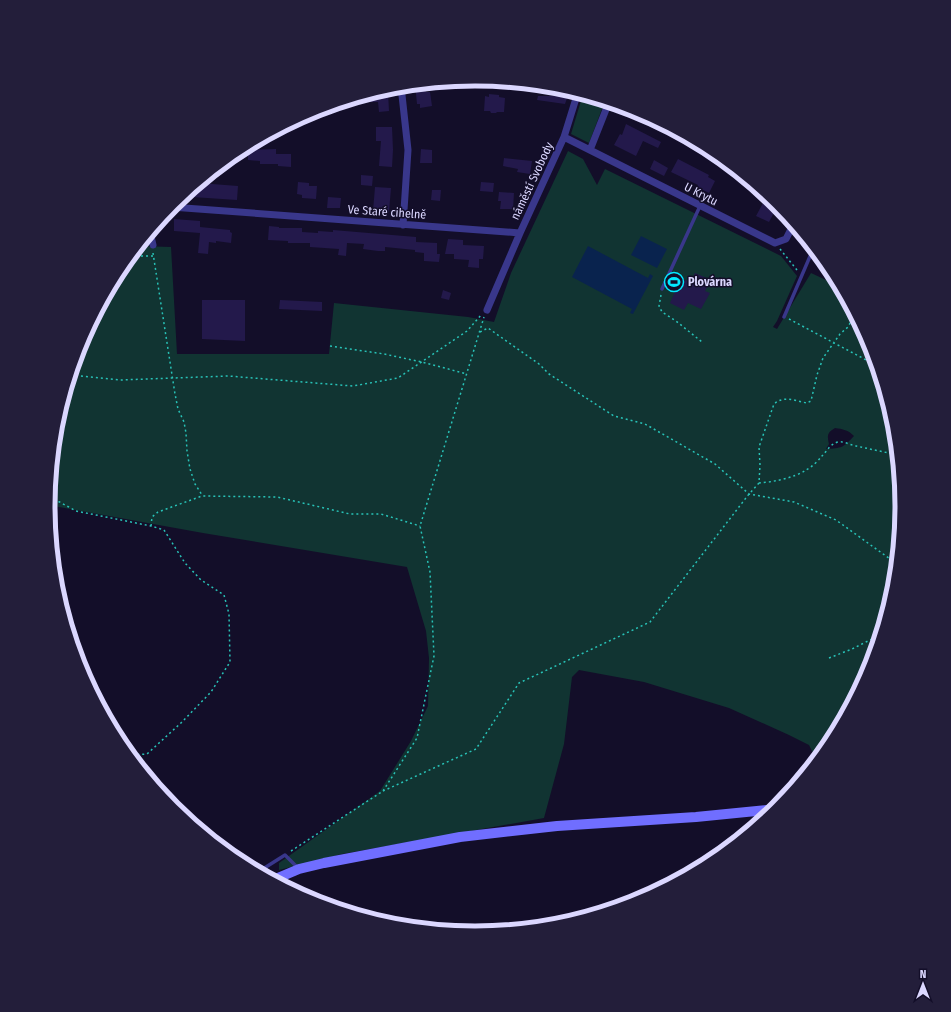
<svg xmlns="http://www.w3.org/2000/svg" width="951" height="1012" font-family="'Fira Sans Condensed',sans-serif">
	<rect width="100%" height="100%" fill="#130e29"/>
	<!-- green -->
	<path fill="#113432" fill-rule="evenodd" d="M 583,94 L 605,101 L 589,143 L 571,134 Z
		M 568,151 L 583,159 L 597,185 L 605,169 L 781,256 L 797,276 L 777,321 L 773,327 L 777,329 L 811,273 L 841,287 L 871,343 L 895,423 L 903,506 L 895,590 L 870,670 L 831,744 L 787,797 L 773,799 L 810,766 L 814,755 L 809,745 L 789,735 L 729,708 L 644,682 L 579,670 L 572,677 L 564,744 L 544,818 L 342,854 L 279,870 L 279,863 L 380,791 L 411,741 L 428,706 L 429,658 L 426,631 L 407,567 L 203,533 L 48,505 L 56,422 L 81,342 L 120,268 L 138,246 L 171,247 L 177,354 L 329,354 L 334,303 L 468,317 L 494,322 L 511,273 ZM 835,428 C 843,429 848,430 854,436 C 843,448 842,448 826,449 L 829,444 C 827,435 827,433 835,428 Z"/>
	<!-- water -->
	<path fill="#09234e" d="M 641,236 L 667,249 L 657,268 L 631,255 Z
		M 588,246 L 648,278 L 650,274 L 653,276 L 633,314 L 630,313 L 632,309 L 572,277 Z"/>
	<!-- building -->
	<path fill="#23194b" d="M 425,83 L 426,92 L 430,92 L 432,106 L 420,108 L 420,104 L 417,104 L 415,84 Z
		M 388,92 L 389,111 L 379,112 L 378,102 L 369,102 L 368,94 Z
		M 489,94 L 499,95 L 499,97 L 505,98 L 504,112 L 497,112 L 496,113 L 491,113 L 490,111 L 484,111 L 485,96 L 489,97 Z
		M 556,94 L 568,95 L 565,104 L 537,100 L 538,96 L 556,96 Z
		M 626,124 L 661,142 L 658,148 L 643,141 L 636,156 L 614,145 L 620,134 L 622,135 Z
		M 376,127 L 392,127 L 393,150 L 392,167 L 379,166 L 381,141 L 376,141 Z
		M 276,149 L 276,154 L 291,154 L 291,167 L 278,166 L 278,164 L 260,164 L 260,161 L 248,160 L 248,150 Z
		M 421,149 L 432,150 L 432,163 L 420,163 Z
		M 504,158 L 532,161 L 530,174 L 517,172 L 518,169 L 503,166 Z
		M 678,159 L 709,175 L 708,177 L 715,181 L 709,193 L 697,187 L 698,185 L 671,172 Z
		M 654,160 L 668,168 L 664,176 L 650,169 Z
		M 361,175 L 373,176 L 372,186 L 361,185 Z
		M 298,182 L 309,183 L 309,186 L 317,186 L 316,199 L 302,198 L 302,195 L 297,194 Z
		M 481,182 L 494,183 L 493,192 L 480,191 Z
		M 199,183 L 238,186 L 237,200 L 192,197 L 193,188 Z
		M 375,187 L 391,188 L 389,212 L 373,211 Z
		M 432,190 L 441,190 L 440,201 L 431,200 Z
		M 499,192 L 514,193 L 513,209 L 500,209 L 501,201 L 498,201 Z
		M 328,197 L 341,198 L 340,208 L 327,208 Z
		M 763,203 L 776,209 L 769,222 L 756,216 Z
		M 174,219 L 200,221 L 200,227 L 230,230 L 230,232 L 232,233 L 231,243 L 216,241 L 216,243 L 209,242 L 208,254 L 198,253 L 200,233 L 174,231 Z
		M 269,226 L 279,227 L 279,228 L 302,228 L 302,232 L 318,233 L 318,231 L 333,232 L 333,230 L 416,237 L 416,242 L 437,243 L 437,254 L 440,254 L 439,262 L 424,261 L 424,253 L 415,252 L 415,250 L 385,247 L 385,251 L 378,251 L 363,249 L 364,244 L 347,243 L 346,256 L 338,255 L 339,249 L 310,247 L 310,243 L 288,243 L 288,241 L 268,240 Z
		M 448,239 L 463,240 L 463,245 L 484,246 L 483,259 L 479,259 L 479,268 L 468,267 L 469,260 L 454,259 L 454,254 L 445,254 Z
		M 695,273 L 711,280 L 705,291 L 710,293 L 701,309 L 688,303 L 684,310 L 670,303 L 681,278 L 690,282 Z
		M 443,290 L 451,293 L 449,300 L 441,298 Z
		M 202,300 L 245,300 L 245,341 L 202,339 Z
		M 280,300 L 322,302 L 322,311 L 279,309 Z"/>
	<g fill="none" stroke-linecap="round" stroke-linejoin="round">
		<!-- path -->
		<path stroke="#28c2b7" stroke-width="1.5" stroke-dasharray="2 3" stroke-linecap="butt" d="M 780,249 L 797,270
			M 153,253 L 175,394 L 178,409 L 184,422 L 186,433 L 187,451 L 190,469 L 195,484 L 202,495
			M 131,256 L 154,256
			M 661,295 L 659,306 L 662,312 L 676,321 L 702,342
			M 789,319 L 870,362 L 885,405 L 890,407
			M 480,332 L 488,328 L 539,364 L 549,374 L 614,416 L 645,424 L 715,464 L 749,494 L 794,502 L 836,520 L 897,564
			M 330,346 L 384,354 L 422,362 L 467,374
			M 71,375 L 120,380 L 228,376 L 353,386 L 398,378 L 467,331 L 481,315
			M 759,483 C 773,482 794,478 806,470 C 812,467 818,461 822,456 C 827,451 830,444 838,442 C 844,441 850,445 856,446 C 870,449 884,452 898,455
			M 50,490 L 54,499 L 76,511 L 151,526 L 164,530 L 185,563 L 201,580 L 224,595 L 229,614 L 230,662 L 211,692 L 182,722 L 147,754 L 130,755
			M 151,526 L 152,517 L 158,512 L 202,496 L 277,497 L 350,514 L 381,514 L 420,526
			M 829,658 L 852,649 L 876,637 L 881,636
			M 383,791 L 476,749 L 519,683 L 650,622 L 749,494 L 759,483 L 760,465 L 759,447 L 774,404 C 784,395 796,401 807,403 L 811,401 L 817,375 L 823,358 L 840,334 L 848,327 L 855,314
			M 291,851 L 383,791 L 417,738 L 434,656 L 430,572 L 420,526 L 484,317"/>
		<!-- lane -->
		<path stroke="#39378b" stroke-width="3.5" d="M 662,289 L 700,206
			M 784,317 L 814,247
			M 258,872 L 285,855 L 299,869"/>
		<!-- street -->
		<path stroke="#39378b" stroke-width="7" d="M 401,86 L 408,150 L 403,225
			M 564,137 L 775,243 L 786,239 L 794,223
			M 590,150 L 609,102
			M 171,207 L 520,233
			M 150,232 L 153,245
			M 487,310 L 520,233 L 564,137 L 578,92"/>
		<!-- secondary -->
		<path stroke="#706eff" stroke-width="10" d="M 273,880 L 299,869 L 324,863 L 460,837 L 557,826 L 696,817 L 776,809"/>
	</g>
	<!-- icons -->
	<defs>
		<g id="stadium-ring" transform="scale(1)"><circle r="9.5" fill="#130e29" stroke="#03e8ff" stroke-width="1.5"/><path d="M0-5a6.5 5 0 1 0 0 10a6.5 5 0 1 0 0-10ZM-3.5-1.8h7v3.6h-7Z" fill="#03e8ff"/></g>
	</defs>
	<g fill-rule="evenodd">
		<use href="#stadium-ring" x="674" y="282"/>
	</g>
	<g text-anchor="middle" stroke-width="3" stroke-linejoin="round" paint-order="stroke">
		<!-- street labels -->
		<g font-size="12" fill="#dbd7ff" stroke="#130e29">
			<text transform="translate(532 181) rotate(-65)" y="4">náměstí Svobody</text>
			<text transform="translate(701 194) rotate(27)" y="4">U Krytu</text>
			<text transform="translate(387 212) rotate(4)" y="4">Ve Staré cihelně</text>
		</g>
		<!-- poi labels -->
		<g font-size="12" font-weight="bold" fill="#dbd7ff" stroke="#130e29" text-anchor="start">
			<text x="688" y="286">Plovárna</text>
		</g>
	</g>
	<!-- crop -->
	<path d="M0 0H951V1012H0ZM55 506a420 420 0 1 1 840 0a420 420 0 1 1-840 0Z" fill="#231e3a" fill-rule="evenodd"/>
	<path fill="none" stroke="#dbd7ff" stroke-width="5" d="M55 506a420 420 0 1 1 840 0a420 420 0 1 1-840 0Z"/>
	<!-- north arrow -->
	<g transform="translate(923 984)" stroke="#130e29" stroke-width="3" paint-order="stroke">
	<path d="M0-3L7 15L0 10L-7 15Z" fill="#dbd7ff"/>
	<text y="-6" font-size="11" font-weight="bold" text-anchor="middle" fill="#dbd7ff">N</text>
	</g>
</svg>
